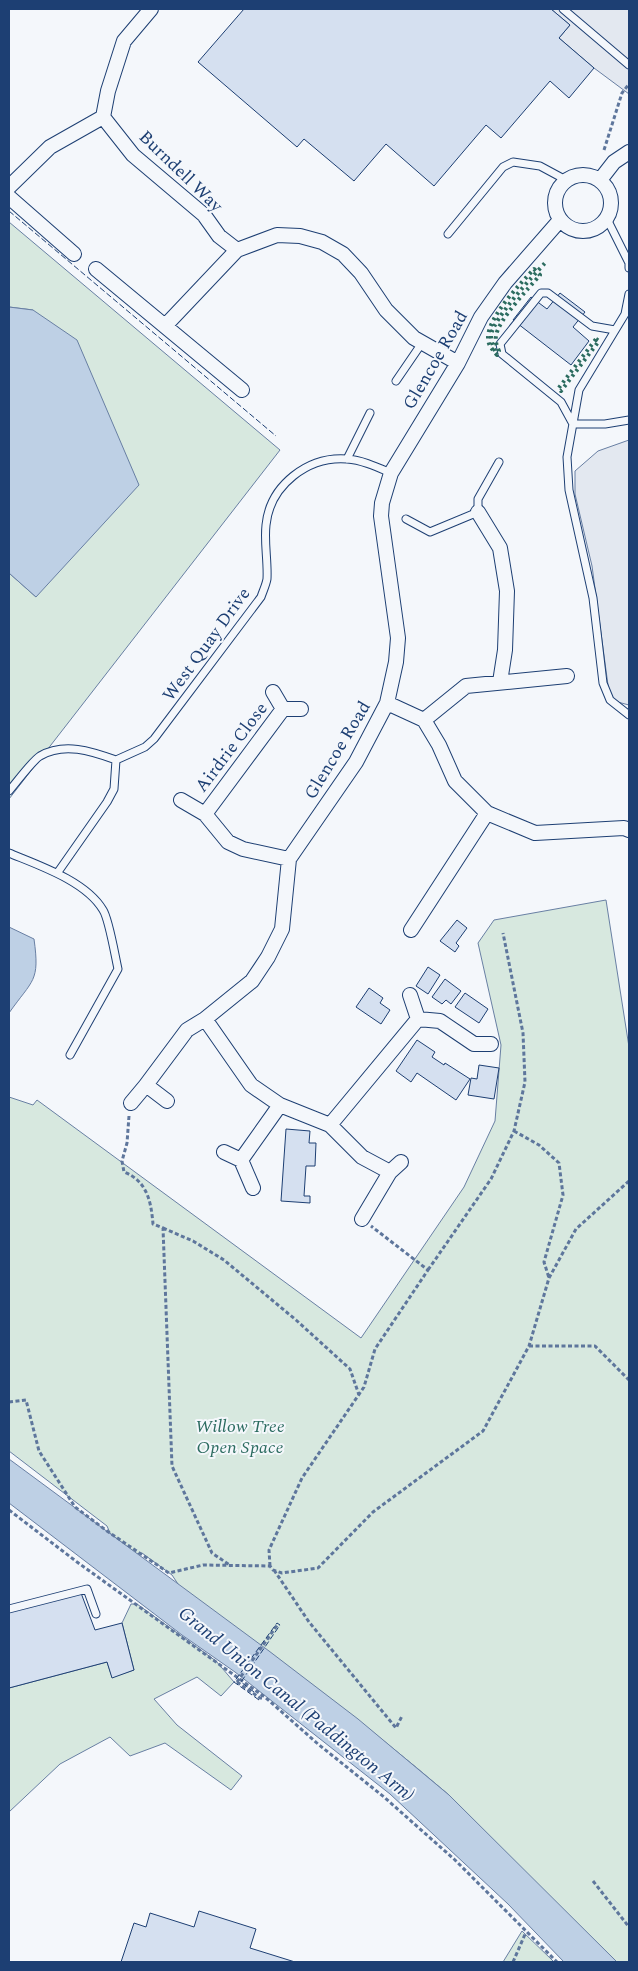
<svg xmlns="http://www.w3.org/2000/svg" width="638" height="1971" font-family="Spectral,serif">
	<rect width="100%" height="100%" fill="#f4f7fb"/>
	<!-- green -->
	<path fill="#d7e8df" stroke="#687fa3" d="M 9,222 L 280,450 L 9,799 L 9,573 L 36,597 L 33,310 L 9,307 Z
		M 606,900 L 629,1047 L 629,1962 L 617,1962 L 600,1948 L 449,1795 C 363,1721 271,1654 180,1587 L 172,1575 L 142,1553 L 136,1554 L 110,1533 L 107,1526 L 9,1451 L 9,1097 L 33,1105 L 37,1100 L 361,1338 L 464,1187 L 495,1121 L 501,1045 L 478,943 L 494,920 Z
		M 131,1604 L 137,1604 L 216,1661 L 234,1682 L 221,1696 L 197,1677 L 154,1699 L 177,1725 L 242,1776 L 231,1790 L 165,1743 L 130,1756 L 110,1737 L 60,1764 L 9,1812 L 9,1688 L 107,1662 L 112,1677 L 134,1670 L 122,1623 Z
		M 522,1931 L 551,1959 L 554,1962 L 503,1962 Z"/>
	<!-- parking -->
	<path fill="#e3e8f0" stroke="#687fa3" d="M 551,9 L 629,9 L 629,94 L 594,68 L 559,38 L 570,25 Z
		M 629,440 L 629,705 L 610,700 L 592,566 L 575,494 L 575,471 L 598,451 Z"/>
	<!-- water -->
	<path fill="#bed0e5" stroke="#687fa3" d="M 9,307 L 33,310 L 77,340 L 139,485 L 36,597 L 9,573 Z
		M 9,927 L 34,939 C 40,982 33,979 9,1013 Z
		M 9,1459 L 269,1651 L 358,1719 L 449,1795 L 617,1962 L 564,1962 L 508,1904 L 390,1794 L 235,1672 L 182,1635 L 9,1503 Z"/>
	<!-- building -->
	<path fill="#d5e0f0" stroke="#1d3f73" d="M 244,9 L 551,9 L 570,25 L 559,38 L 594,68 L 569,98 L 550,81 L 501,138 L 486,125 L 434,186 L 386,144 L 354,181 L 304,139 L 297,147 L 198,62 Z
		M 560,293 L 585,312 L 573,327 L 589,341 L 571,365 L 513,320 L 531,297 L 547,309 Z
		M 457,920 L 467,928 L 456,943 L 459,946 L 455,952 L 440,941 Z
		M 428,967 L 440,975 L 428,994 L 416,986 Z
		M 445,979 L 461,991 L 451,1004 L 446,1000 L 442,1004 L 432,997 Z
		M 369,988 L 383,998 L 380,1003 L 390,1010 L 381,1024 L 356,1007 Z
		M 465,993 L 488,1009 L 479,1023 L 455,1007 Z
		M 417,1040 L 435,1052 L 432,1057 L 444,1065 L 445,1063 L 470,1079 L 456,1100 L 417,1073 L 411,1082 L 396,1071 Z
		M 479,1065 L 499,1068 L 494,1099 L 468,1095 L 471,1078 L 477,1079 Z
		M 286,1129 L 310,1131 L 309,1143 L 316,1143 L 315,1166 L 306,1166 L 304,1196 L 310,1196 L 310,1203 L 281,1201 Z
		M 81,1593 L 95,1630 L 122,1623 L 134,1670 L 112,1678 L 107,1662 L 9,1688 L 9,1612 Z
		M 199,1911 L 256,1929 L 250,1948 L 295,1962 L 121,1962 L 134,1923 L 146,1927 L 150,1913 L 194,1927 Z"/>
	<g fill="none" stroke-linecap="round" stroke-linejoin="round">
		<!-- lane casing -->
		<g stroke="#1d3f73" stroke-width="9">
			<path id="lane" d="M 563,9 L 629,65
				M 607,219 L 629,263 L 629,268
				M 448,234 L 503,167 L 513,162 L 540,166 L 566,180
				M 629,294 L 625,314 L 579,390 L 567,457 L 569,490 L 593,598 L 603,683 L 610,700 L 629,715
				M 396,381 L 422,343
				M 573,424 L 561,402 L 502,354 L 500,344 L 541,293 L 548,293 L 592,326 L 615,330
				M 574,424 L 605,424 L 629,420
				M 347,459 L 370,413
				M 406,519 L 430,532 L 478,512 L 478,499 L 499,462
				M 9,791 C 16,783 32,761 40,756 C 64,742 91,751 116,760 L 145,747 L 154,739 L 261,597 C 263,591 266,585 267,579 C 268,561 264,543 266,525 C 270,485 308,456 347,459 C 362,460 377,467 391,473
				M 9,853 C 38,865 86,881 103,910 C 109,919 115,956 118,969 L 70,1055
				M 58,872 L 107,802 L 114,789 L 116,760
				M 9,1609 L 87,1589 L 96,1614"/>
		</g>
		<!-- street casing -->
		<g stroke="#1d3f73" stroke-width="16">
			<path id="street" d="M 151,9 L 124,41 L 108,91 L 103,117 L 133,155 L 204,215 L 219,236 L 237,250
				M555 203a28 28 0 1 1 56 0a28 28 0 1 1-56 0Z
				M 600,180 L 614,162 L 629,152
				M 9,187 L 50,147 L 103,117
				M 9,197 L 74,254
				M 96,269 L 242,390
				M 165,326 L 237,250 L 277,235 L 300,236 L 322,242 L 343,254 L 361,273 L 386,310 L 414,338 L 458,363
				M 478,512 L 500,548 L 507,591 L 505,650 L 500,682
				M 273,692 L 283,709
				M 387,703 L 424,720 L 439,745 L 455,781 L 487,813 L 535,833 L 624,828 L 629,830
				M 424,720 L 466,686 L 567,676
				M 181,800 L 205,814
				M 289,859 L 243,849 L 228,842 L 205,814 L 283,709 L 301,709
				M 411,930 L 487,813
				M 410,995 L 418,1019
				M 205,1019 L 251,1085 L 280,1105 L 330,1125 L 362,1157 L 390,1172 L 362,1219
				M 167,1101 L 146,1085 L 187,1030 L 205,1019 L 252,981 L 268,957 L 282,929 L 289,859 L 356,762 L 387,703 L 396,662 L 398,638 L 381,516 L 382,503 L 391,473 L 458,363 L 481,317 L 505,283 L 560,220
				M 131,1103 L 146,1085
				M 330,1125 L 418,1019 L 440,1021 L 474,1044 L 491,1044
				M 224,1152 L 241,1160
				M 390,1172 L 401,1162
				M 253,1188 L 241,1160 L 280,1105"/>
		</g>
		<!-- path -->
		<path stroke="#5e769c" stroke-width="3" stroke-dasharray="4 2.5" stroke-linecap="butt" d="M 604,150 L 622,93 L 629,84
			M 129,1116 L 127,1143 L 122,1161 L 124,1172 C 147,1181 151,1201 153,1224 L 163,1228 L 172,1466 L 212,1553 L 231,1566
			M 514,1131 L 539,1145 L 559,1163 L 563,1195 L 544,1262 L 549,1278
			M 163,1228 L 193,1241 L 224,1260 L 296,1320 L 350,1369 L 359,1395
			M 428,1270 L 491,1179 L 514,1131 L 525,1082 L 523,1033 L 503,933
			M 529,1346 L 595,1346 L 629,1380
			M 9,1402 L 26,1400 L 39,1451 L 75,1507 L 107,1531 L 169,1573 L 203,1565 L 270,1566 L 273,1570 L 282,1573 L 318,1568 L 373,1512 L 483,1431 L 529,1346 L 549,1278 L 576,1229 L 629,1181
			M 9,1510 L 77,1562 L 266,1698 L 318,1744 L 384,1797 L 455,1860 L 557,1962
			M 270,1566 L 269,1550 L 302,1478 L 364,1387 L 375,1349 L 428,1270 L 371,1226
			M 274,1570 L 309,1622 L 396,1728 L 402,1716
			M 237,1682 L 260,1698 L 264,1698
			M 593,1881 L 629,1927
			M 513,1962 L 526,1932"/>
		<!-- lane -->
		<use href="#lane" stroke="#f4f7fb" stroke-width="7"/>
		<!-- street -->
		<use href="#street" stroke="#f4f7fb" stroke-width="14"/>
		<!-- path-bridge -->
		<path stroke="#5e769c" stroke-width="3" stroke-dasharray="4 2.5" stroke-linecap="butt" d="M 237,1682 L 278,1624"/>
		<!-- hedge -->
		<path stroke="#2c6c60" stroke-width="4" stroke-dasharray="2.5 4" stroke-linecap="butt" d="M 534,269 L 540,275 C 529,288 498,320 496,336 C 495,342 497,346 499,351 L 497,355 C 492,349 488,345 488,338 C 488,317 520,284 534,269 Z
			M 596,339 L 599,341 L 561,391 L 558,389 Z
			M 495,351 C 493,346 491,340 491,335 C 494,318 532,277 545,263"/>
		<!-- fence -->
		<path stroke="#1d3f73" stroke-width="1" stroke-dasharray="6 2.5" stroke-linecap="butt" d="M 9,211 L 276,436
			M 254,1692 L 241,1682 L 280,1625
			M 259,1700 L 234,1682 L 277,1623 L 280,1625"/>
	</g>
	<g text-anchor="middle" stroke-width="4" stroke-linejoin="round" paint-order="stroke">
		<!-- street labels -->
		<g font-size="18" fill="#1d3f73" stroke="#f4f7fb">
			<text transform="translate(181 171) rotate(44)" y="6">Burndell Way</text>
			<text transform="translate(435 360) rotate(-60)" y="6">Glencoe Road</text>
			<text transform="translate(206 644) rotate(-54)" y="6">West Quay Drive</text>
			<text transform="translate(231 747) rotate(-53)" y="6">Airdrie Close</text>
			<text transform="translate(337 750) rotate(-59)" y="6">Glencoe Road</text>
		</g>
		<!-- park labels -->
		<g font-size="18" font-style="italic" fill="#2c6c60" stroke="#f4f7fb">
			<text x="240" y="1432">Willow Tree<tspan x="240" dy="21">Open Space</tspan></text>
		</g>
		<!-- water labels -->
		<g font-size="19" font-style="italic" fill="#1d3f73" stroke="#f4f7fb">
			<text transform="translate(297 1703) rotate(39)" y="7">Grand Union Canal (Paddington Arm)</text>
		</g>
	</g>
	<!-- border -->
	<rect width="638" height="1971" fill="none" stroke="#1d3f73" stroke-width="20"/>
</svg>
